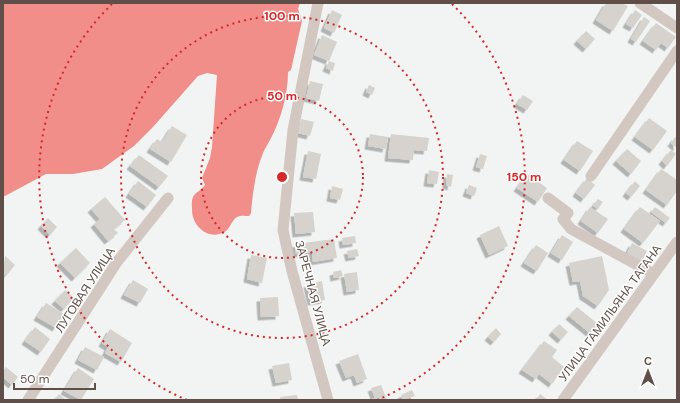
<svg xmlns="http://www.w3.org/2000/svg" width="680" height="403" font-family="'DM Sans',sans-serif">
	<defs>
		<filter id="shadow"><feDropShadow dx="-3.5" dy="3.5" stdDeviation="0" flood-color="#0004"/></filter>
	</defs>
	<rect width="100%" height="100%" fill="#f1f4f3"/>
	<!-- water -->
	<path fill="#f18e8a" d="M 3,3 L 300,3 L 298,9 L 302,21 L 291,70 L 288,72 C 288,94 281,120 270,140 C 268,144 265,148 263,153 C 255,173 253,192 251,213 L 249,216 C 245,216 241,215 237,217 C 232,220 230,228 226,231 C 209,242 192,226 192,210 C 191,191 196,196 205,185 L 202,178 L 210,158 L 212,147 L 217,75 L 207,73 L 198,76 L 153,127 L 134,146 L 102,169 L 73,174 L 46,174 L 3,197 Z"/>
	<!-- building -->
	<path fill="#d6d2cd" filter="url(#shadow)" d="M 606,3 L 622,3 L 628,6 L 613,31 L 596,20 Z
		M 332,10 L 342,15 L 334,33 L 324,28 Z
		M 635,10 L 642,15 L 633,28 L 626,24 Z
		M 644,17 L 650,21 L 636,42 L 631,39 Z
		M 656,23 L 676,37 L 668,48 L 661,43 L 656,50 L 643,41 Z
		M 586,31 L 595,39 L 586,49 L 577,41 Z
		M 322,35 L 337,42 L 329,61 L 314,55 Z
		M 329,61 L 335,63 L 333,71 L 326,68 Z
		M 310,81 L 323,84 L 319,101 L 306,98 Z
		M 369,85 L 375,88 L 372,95 L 366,92 Z
		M 523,95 L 533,101 L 527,110 L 517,104 Z
		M 649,118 L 667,131 L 653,150 L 635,137 Z
		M 301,119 L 314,122 L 310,136 L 298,133 Z
		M 172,126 L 187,135 L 171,162 L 150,149 L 157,139 L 162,142 Z
		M 370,134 L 388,137 L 386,149 L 368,146 Z
		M 391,134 L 429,138 L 427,151 L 414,150 L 413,160 L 388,158 Z
		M 675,137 L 677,138 L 677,148 L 671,143 Z
		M 577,141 L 593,151 L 580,171 L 564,160 Z
		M 627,149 L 641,161 L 631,174 L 616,161 Z
		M 671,150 L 676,154 L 667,166 L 662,161 Z
		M 308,151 L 321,154 L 316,179 L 303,177 Z
		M 480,154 L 487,156 L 483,169 L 476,167 Z
		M 139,155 L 168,176 L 159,187 L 130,166 Z
		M 661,169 L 677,180 L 677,191 L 667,205 L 646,190 Z
		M 429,170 L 439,172 L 437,184 L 427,183 Z
		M 447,174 L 453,175 L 451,187 L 446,185 Z
		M 527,174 L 547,188 L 538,202 L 517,188 Z
		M 587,178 L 595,185 L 584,199 L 576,193 Z
		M 138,181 L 156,195 L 147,207 L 129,194 Z
		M 635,181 L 640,186 L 631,197 L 626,193 Z
		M 469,185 L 477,188 L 474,196 L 466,193 Z
		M 332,186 L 343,189 L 340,200 L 330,198 Z
		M 105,197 L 125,220 L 114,229 L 118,233 L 108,241 L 94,224 L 100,219 L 91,209 Z
		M 598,199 L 603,202 L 598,209 L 593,206 Z
		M 590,207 L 608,219 L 598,233 L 581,221 Z
		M 640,207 L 660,221 L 643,243 L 624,229 Z
		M 655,207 L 670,218 L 666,223 L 651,212 Z
		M 313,212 L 315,232 L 296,234 L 294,213 Z
		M 48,218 L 57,227 L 50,235 L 41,226 Z
		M 499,226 L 508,246 L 489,255 L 480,235 Z
		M 562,235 L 573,242 L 562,260 L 551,253 Z
		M 355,236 L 356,243 L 343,245 L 342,238 Z
		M 334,239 L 337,258 L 313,262 L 312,252 L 296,254 L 295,244 Z
		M 632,243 L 647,251 L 642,261 L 627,253 Z
		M 536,245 L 548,253 L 537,271 L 524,263 Z
		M 76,248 L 90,263 L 75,278 L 60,263 Z
		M 357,249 L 359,256 L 349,258 L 347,251 Z
		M 251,255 L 267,258 L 262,283 L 247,279 Z
		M 5,256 L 15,265 L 6,276 L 3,274 Z
		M 602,256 L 609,290 L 598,306 L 583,296 L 580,281 L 573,282 L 569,263 Z
		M 341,270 L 343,276 L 334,278 L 333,272 Z
		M 357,272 L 359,290 L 347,292 L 344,274 Z
		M 133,280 L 148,289 L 140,303 L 124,295 Z
		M 322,281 L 325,300 L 311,302 L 307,284 Z
		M 65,290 L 74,298 L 64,309 L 55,301 Z
		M 278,297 L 279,316 L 261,317 L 260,298 Z
		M 46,303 L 64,314 L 56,328 L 37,317 Z
		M 577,307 L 598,324 L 591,334 L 569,316 Z
		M 559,324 L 568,332 L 561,340 L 552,332 Z
		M 35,327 L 50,339 L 41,352 L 25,341 Z
		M 496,328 L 501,334 L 494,342 L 488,337 Z
		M 110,329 L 132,343 L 121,362 L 105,353 L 108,347 L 102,343 Z
		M 544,341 L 557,350 L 552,357 L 564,367 L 552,384 L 539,374 L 536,379 L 522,370 Z
		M 85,347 L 104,357 L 97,370 L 78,360 Z
		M 358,354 L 367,379 L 357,383 L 354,375 L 346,378 L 339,361 Z
		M 289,363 L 292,380 L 276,383 L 272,366 Z
		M 6,367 L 18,377 L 12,385 L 3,377 L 3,371 Z
		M 78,368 L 94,379 L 81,400 L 64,391 Z
		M 381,385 L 387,400 L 369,400 L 375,398 L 371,388 Z
		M 412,390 L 415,396 L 403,400 L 401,395 Z
		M 59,394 L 66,400 L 54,400 Z
		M 540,394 L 548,400 L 536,400 Z
		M 297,395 L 298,400 L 281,400 L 280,397 Z"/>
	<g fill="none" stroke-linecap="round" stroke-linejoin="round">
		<!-- street -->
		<path stroke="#d3c7c2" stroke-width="11" d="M 318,3 L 293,130 L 283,230 L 292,271 L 328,400
			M 640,3 L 677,28
			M 591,176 L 677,51
			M 548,198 L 568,213 L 563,219 L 571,229 L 654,274
			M 28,400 L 117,262 L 168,198
			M 563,400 L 677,242"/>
	</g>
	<!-- distance rings -->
	<g fill="none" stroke="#d62828" stroke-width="2" stroke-dasharray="2 4">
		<circle cx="282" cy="177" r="81"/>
		<circle cx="282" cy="177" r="161"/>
		<path d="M187 400A242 242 0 0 1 112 4M452 4A242 242 0 0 1 377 400"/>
	</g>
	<g text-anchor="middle" stroke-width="3" stroke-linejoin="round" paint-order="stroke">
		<!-- street labels -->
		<g font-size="12" fill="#604f48" stroke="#fff">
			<text transform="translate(85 290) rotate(-57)" y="4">ЛУГОВАЯ УЛИЦА</text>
			<text transform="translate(313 293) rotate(75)" y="4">ЗАРЕЧНАЯ УЛИЦА</text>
			<text transform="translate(610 313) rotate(-54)" y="4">УЛИЦА ГАМИЛЬЯНА ТАГАНА</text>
		</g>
	</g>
	<circle cx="282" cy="177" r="6" fill="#d62828" stroke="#fff" stroke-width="2"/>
	<g font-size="12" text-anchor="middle" font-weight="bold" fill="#d62828" stroke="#fff" stroke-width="3" stroke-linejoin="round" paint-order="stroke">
		<text x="282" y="20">100 m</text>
		<text x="282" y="100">50 m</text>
		<text x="524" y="181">150 m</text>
	</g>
	<!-- border -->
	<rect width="680" height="403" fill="none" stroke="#604f48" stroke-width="8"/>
	<!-- north arrow -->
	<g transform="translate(648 371)" stroke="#ffffff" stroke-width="3" paint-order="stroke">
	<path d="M0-3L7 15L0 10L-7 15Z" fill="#604f48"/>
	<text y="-6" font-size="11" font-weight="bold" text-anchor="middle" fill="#604f48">С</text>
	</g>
	<!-- scale -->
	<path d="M14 383v6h81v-6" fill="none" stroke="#604f48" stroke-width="2"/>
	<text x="20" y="383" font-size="12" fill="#604f48" stroke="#ffffff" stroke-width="3" paint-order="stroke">50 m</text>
</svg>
